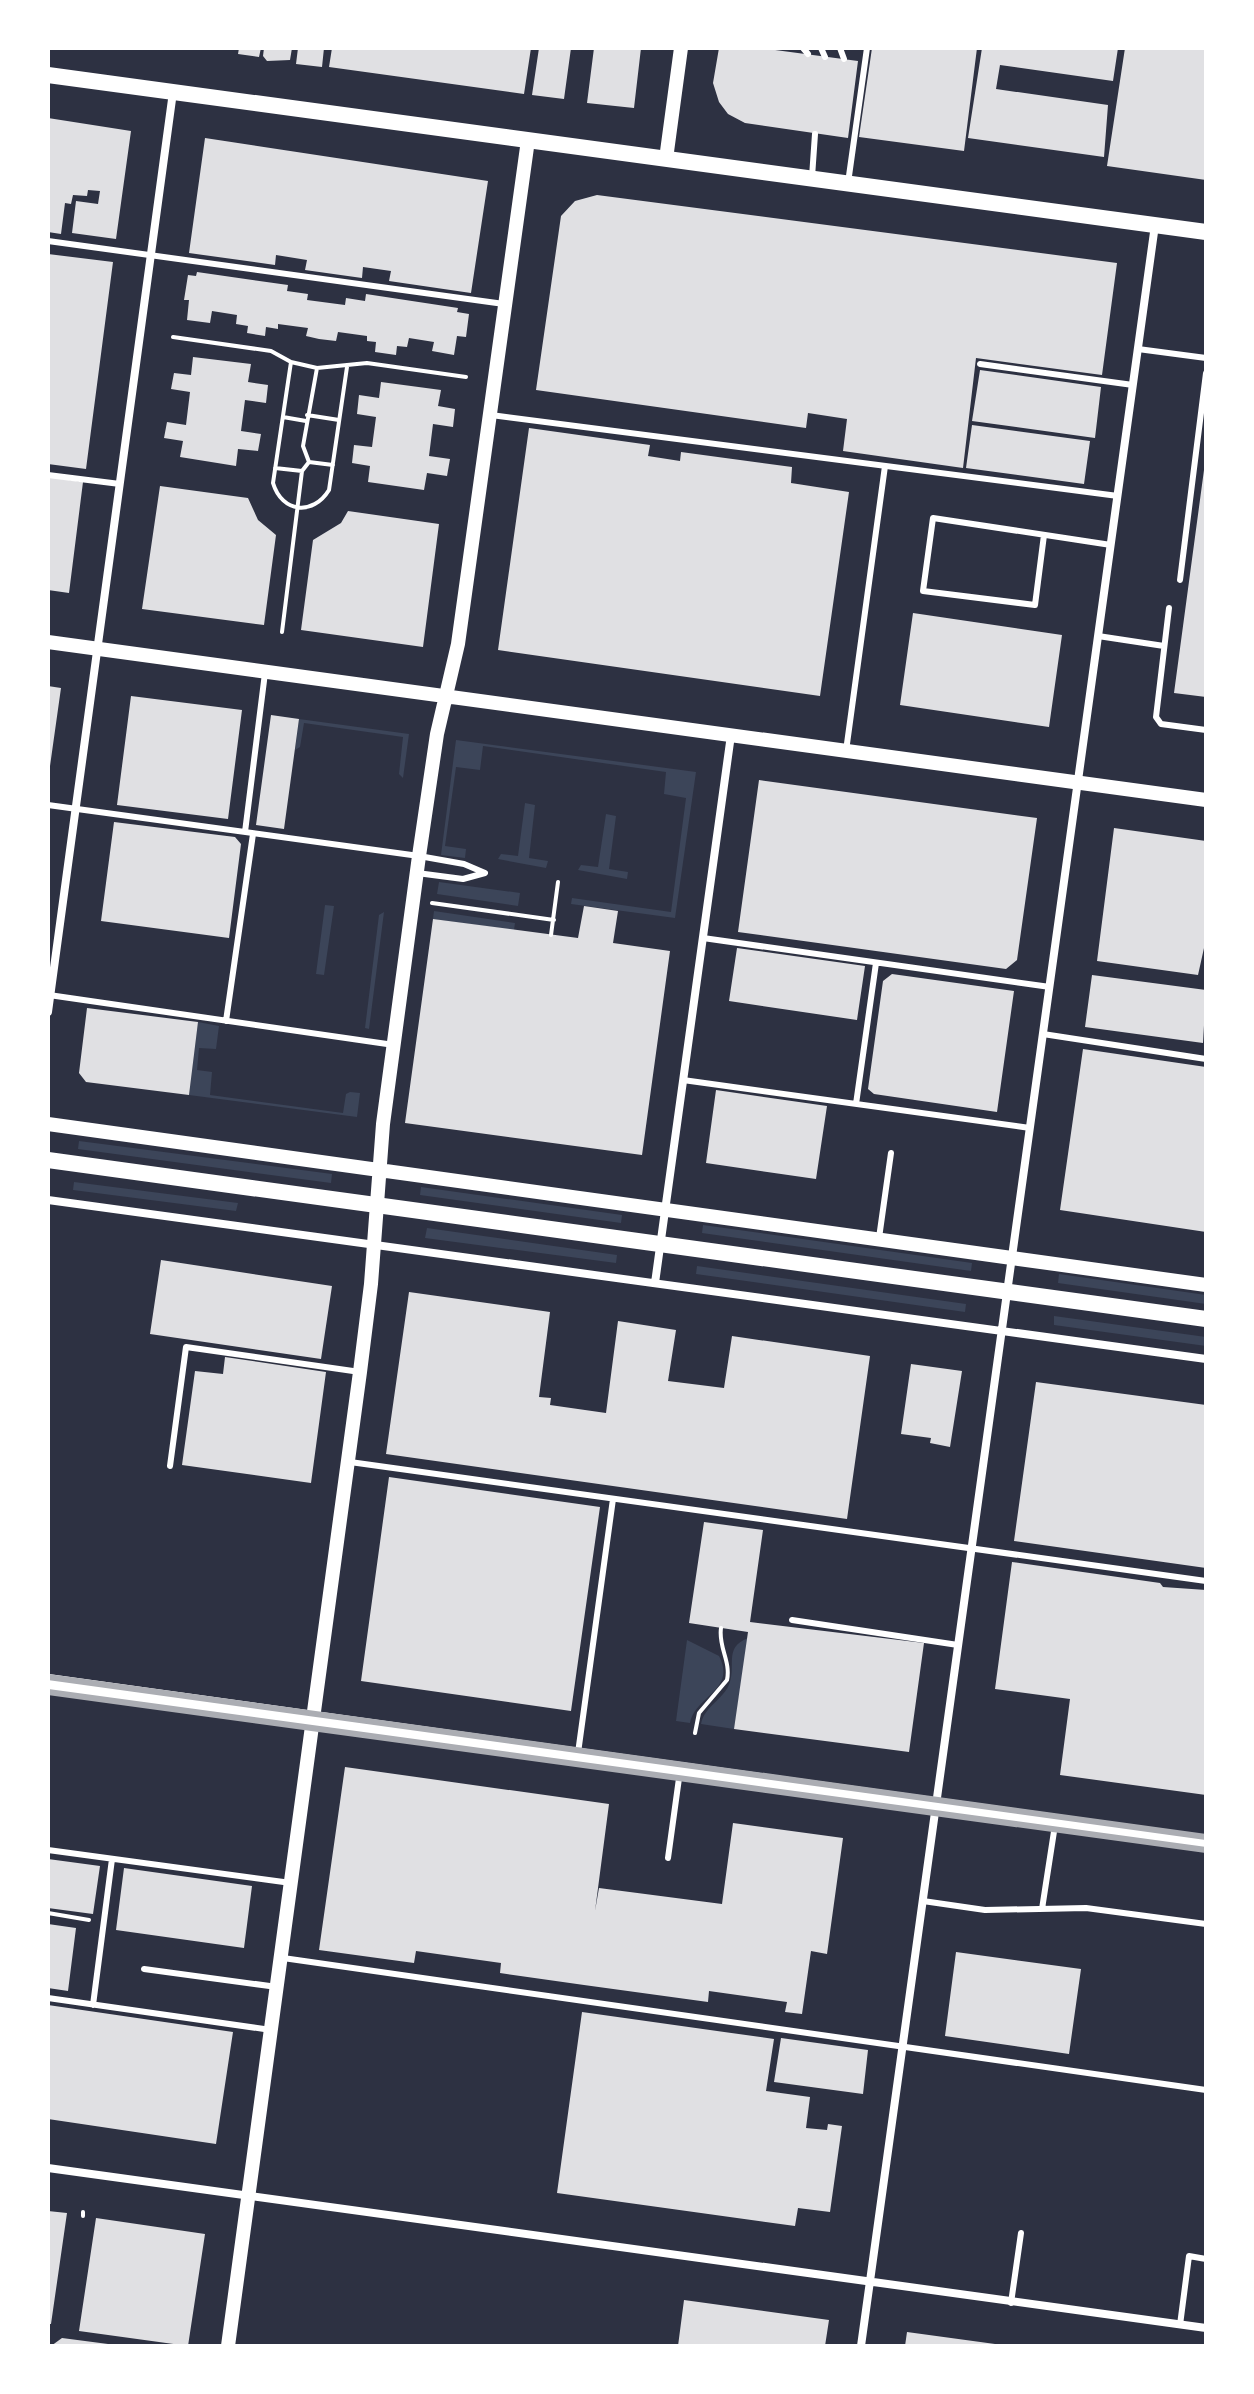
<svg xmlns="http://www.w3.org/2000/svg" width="1254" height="2394" font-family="'Work Sans',sans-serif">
	<rect width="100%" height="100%" fill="#2d3142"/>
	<!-- green -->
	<path fill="#3c4559" d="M 299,719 L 409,734 L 403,778 L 399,774 L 403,737 L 304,723 L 300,747 L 295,750 Z
		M 456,740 L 696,772 L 675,918 L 571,904 L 572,898 L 671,912 L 686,798 L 664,794 L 666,772 L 483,746 L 480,770 L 456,767 L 445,846 L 466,849 L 465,858 L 441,855 Z
		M 525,803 L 535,805 L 529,858 L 548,861 L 546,868 L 498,859 L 501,854 L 518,856 Z
		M 606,814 L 616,816 L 609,869 L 628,872 L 627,879 L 578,870 L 581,865 L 598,867 Z
		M 439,882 L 520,893 L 518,906 L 437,894 Z
		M 325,905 L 334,906 L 324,975 L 316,974 Z
		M 434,911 L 515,923 L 514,930 L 433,919 Z
		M 384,912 L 369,1029 L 365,1028 L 379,915 Z
		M 198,1022 L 219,1026 L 216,1049 L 199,1048 L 197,1070 L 212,1072 L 210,1095 L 343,1113 L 346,1094 L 350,1092 L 360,1093 L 357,1117 L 189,1095 Z
		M 79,1141 L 332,1174 L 331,1183 L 78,1149 Z
		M 74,1182 L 238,1203 L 236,1211 L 73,1190 Z
		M 421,1187 L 622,1215 L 621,1223 L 420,1195 Z
		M 703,1225 L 972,1263 L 971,1271 L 702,1233 Z
		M 427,1228 L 617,1255 L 616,1263 L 425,1238 Z
		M 697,1266 L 966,1304 L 965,1312 L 696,1274 Z
		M 1059,1274 L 1206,1295 L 1206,1304 L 1058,1283 Z
		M 1054,1316 L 1206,1337 L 1206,1346 L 1054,1325 Z
		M 748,1638 L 734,1729 L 701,1724 C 704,1708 720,1701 728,1687 C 738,1667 722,1648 748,1638 Z
		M 687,1640 L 719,1656 C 737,1690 695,1696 690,1723 L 676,1721 Z"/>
	<!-- building -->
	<path fill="#e0e0e3" d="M 239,48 L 261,48 L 259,57 L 238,54 Z
		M 264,48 L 292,48 L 290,60 L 267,61 L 263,56 Z
		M 298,48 L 324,48 L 322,67 L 296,64 Z
		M 332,48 L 531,48 L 524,94 L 329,67 Z
		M 539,48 L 571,48 L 564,99 L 532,95 Z
		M 594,48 L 641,48 L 634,108 L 587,103 Z
		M 719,48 L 761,48 L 858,61 L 848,138 L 745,123 L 728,114 L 719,102 L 713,83 Z
		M 872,48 L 977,48 L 964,151 L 859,137 Z
		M 982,48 L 1118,48 L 1113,81 L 1000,65 L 996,89 L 1108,105 L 1104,157 L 968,138 Z
		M 1125,48 L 1206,48 L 1206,180 L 1107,166 Z
		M 48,118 L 131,131 L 116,239 L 72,233 L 76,201 L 98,204 L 100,191 L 88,190 L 87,196 L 73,195 L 71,204 L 65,203 L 61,234 L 48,232 Z
		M 205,138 L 488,181 L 471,293 L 389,281 L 391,271 L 363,267 L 362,278 L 305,270 L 307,260 L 276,255 L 275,265 L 189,253 Z
		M 597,195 L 1117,263 L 1102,375 L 976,358 L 963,468 L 843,451 L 847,419 L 808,413 L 806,428 L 536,390 L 561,216 L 575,201 Z
		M 48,254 L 113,262 L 86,469 L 48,464 Z
		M 197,272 L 288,285 L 287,291 L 308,294 L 307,300 L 345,305 L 346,298 L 365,301 L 366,294 L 458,308 L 457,312 L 469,314 L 466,337 L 457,336 L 454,355 L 432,351 L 434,342 L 409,338 L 407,347 L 397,346 L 396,355 L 375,352 L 376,342 L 367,341 L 367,336 L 338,332 L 336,341 L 319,339 L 306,336 L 308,328 L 278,324 L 278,329 L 266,327 L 265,336 L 247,333 L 248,326 L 236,324 L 237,315 L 212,311 L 210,323 L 187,320 L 189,300 L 184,300 L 188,275 L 196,276 Z
		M 193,357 L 251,364 L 248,382 L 268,385 L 266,403 L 245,400 L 241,431 L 261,434 L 258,451 L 238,449 L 236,466 L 180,457 L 183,441 L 164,438 L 167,422 L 186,425 L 190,392 L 171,389 L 174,373 L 191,375 Z
		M 980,370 L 1101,387 L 1095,438 L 972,421 Z
		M 381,382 L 441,390 L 438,406 L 455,409 L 453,427 L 433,424 L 429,456 L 450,459 L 447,476 L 427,473 L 424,490 L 368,482 L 370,466 L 352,463 L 354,445 L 372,447 L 376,417 L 357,414 L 359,395 L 379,398 Z
		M 972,425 L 1090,441 L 1084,484 L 966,468 Z
		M 529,428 L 650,445 L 648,456 L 680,461 L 681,452 L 792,467 L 791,483 L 849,492 L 820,696 L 498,650 Z
		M 1204,470 L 1206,470 L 1206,697 L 1174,693 Z
		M 48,477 L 83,482 L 69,593 L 48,590 Z
		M 160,486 L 248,498 L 258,520 L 276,535 L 264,625 L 142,609 Z
		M 348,511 L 439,524 L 423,647 L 301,630 L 313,540 L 341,523 Z
		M 913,613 L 1062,635 L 1049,727 L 900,705 Z
		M 48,686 L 61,688 L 50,766 L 48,766 Z
		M 131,696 L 242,710 L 228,819 L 117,805 Z
		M 271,715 L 299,719 L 284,829 L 256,825 Z
		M 759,780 L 1037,818 L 1017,960 L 1006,969 L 738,932 Z
		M 114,822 L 235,837 L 241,844 L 229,938 L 101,921 Z
		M 1114,828 L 1206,841 L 1206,939 L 1198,975 L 1097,961 Z
		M 584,906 L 618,911 L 613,943 L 670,951 L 642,1155 L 405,1123 L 433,919 L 578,938 Z
		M 737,948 L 865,966 L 857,1020 L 729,1001 Z
		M 892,974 L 1014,991 L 997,1112 L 874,1094 L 868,1089 L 883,981 Z
		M 1092,975 L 1206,990 L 1203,1043 L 1085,1027 Z
		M 87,1008 L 198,1022 L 189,1095 L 86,1082 L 79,1073 Z
		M 1083,1049 L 1206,1067 L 1206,1232 L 1060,1210 Z
		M 716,1090 L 827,1106 L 816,1179 L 706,1163 Z
		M 161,1260 L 332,1286 L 321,1359 L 150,1334 Z
		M 409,1292 L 550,1312 L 539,1397 L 551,1398 L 550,1405 L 606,1413 L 618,1321 L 676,1330 L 668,1381 L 724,1388 L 732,1336 L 870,1356 L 847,1519 L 386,1454 Z
		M 225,1357 L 326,1372 L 311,1483 L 182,1465 L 195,1371 L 223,1374 Z
		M 911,1364 L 962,1371 L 950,1447 L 930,1443 L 931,1438 L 901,1434 Z
		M 1036,1382 L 1206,1405 L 1206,1568 L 1014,1541 Z
		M 389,1477 L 600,1507 L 571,1711 L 361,1681 Z
		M 704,1522 L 763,1530 L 750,1622 L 924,1643 L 909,1752 L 734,1729 L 748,1632 L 689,1623 Z
		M 1012,1562 L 1160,1583 L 1163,1587 L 1206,1590 L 1206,1795 L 1060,1775 L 1070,1699 L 995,1689 Z
		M 345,1767 L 609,1804 L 595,1911 L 599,1888 L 722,1904 L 733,1823 L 843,1838 L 827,1954 L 811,1951 L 802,2014 L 785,2012 L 787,2002 L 709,1991 L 708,2002 L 584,1985 L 500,1973 L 501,1963 L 416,1951 L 414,1963 L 319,1950 Z
		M 48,1859 L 100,1866 L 93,1914 L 48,1908 Z
		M 124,1868 L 252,1886 L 244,1948 L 116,1930 Z
		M 48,1924 L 76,1928 L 68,1991 L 48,1988 Z
		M 956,1952 L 1081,1969 L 1069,2054 L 945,2036 Z
		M 48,2005 L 233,2032 L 216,2144 L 48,2119 Z
		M 582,2012 L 774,2039 L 766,2091 L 810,2097 L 806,2128 L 827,2130 L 828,2124 L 842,2126 L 830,2212 L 798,2208 L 795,2226 L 557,2193 Z
		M 781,2038 L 868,2050 L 863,2094 L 774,2082 Z
		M 48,2211 L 67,2213 L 51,2324 L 48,2324 Z
		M 96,2218 L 205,2234 L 188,2346 L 79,2331 Z
		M 684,2300 L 829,2320 L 825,2346 L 678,2346 Z
		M 907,2332 L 995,2344 L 995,2346 L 905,2346 Z
		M 62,2338 L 108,2344 L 108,2346 L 51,2346 Z"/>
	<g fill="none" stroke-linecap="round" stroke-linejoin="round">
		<!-- path -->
		<path stroke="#fff" stroke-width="4" d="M 173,337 L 271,351 L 291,362 L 317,368 L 367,363 L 466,377
			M 291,362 L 273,483 C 282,513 313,516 329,490 L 347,367
			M 307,415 L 339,420
			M 283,417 L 306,421
			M 309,462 L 333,465
			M 275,468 L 302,471
			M 282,632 L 302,471 L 309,462 L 303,446 L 317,368
			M 432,903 L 554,920
			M 551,935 L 558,882
			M 695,1733 L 699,1713 L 727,1680 C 731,1661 718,1647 721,1628
			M 48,1913 L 89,1920
			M 83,2212 L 83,2216"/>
		<!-- service -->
		<path stroke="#fff" stroke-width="6" d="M 803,48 L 808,54
			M 821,48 L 825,57
			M 840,48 L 844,59
			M 812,177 L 815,134
			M 848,183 L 867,48
			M 48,241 L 504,304
			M 1138,349 L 1206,358
			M 980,364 L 1133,385
			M 491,415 L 1118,496
			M 48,475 L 120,484
			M 1044,535 L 1035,605 L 923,591 L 933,518 L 1111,545
			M 1180,580 L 1206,373
			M 1169,608 L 1156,717 L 1161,724 L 1206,730
			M 1098,636 L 1164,646
			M 846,751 L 885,466
			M 48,805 L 419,856 L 464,864 L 485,873 L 463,879 L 417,873
			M 245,832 L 265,673
			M 703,938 L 1050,987
			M 49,995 L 394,1045
			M 226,1021 L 253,834
			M 1043,1034 L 1206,1059
			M 683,1080 L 1030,1128
			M 856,1104 L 876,963
			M 879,1238 L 891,1153
			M 350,1462 L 1206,1581
			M 170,1466 L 186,1347 L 360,1372
			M 792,1620 L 958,1645
			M 578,1753 L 613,1499
			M 48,1850 L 291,1883
			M 668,1858 L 680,1771
			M 923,1901 L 985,1910 L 1086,1908 L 1206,1924
			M 1042,1909 L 1055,1825
			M 283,1958 L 1206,2090
			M 144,1969 L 277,1987
			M 48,1998 L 271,2030
			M 93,2005 L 112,1859
			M 1011,2303 L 1021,2233
			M 1180,2325 L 1189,2256 L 1206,2259"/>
		<!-- minor -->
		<path stroke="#fff" stroke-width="8" d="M 48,1012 L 173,92
			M 48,1200 L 1206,1359
			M 655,1283 L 731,735
			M 48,2168 L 1206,2328
			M 861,2346 L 1155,225"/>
		<!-- tertiary -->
		<path stroke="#fff" stroke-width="14" d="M 666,159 L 681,48
			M 48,642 L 1206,800
			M 48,1124 L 1206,1285
			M 228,2346 L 360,1372 L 371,1284 L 383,1124 L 419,856 L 437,734 L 458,644 L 528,140"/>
		<!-- secondary -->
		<path stroke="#fff" stroke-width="16" d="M 48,75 L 1206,232
			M 48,1160 L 1206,1319
			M 48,1682 L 1206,1843"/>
		<!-- rail -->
		<path stroke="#abadb3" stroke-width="6" d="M 48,1677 L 1206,1837
			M 48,1692 L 1206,1850"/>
	</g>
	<!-- border -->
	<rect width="1254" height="2394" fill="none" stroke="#ffffff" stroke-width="100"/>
</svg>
